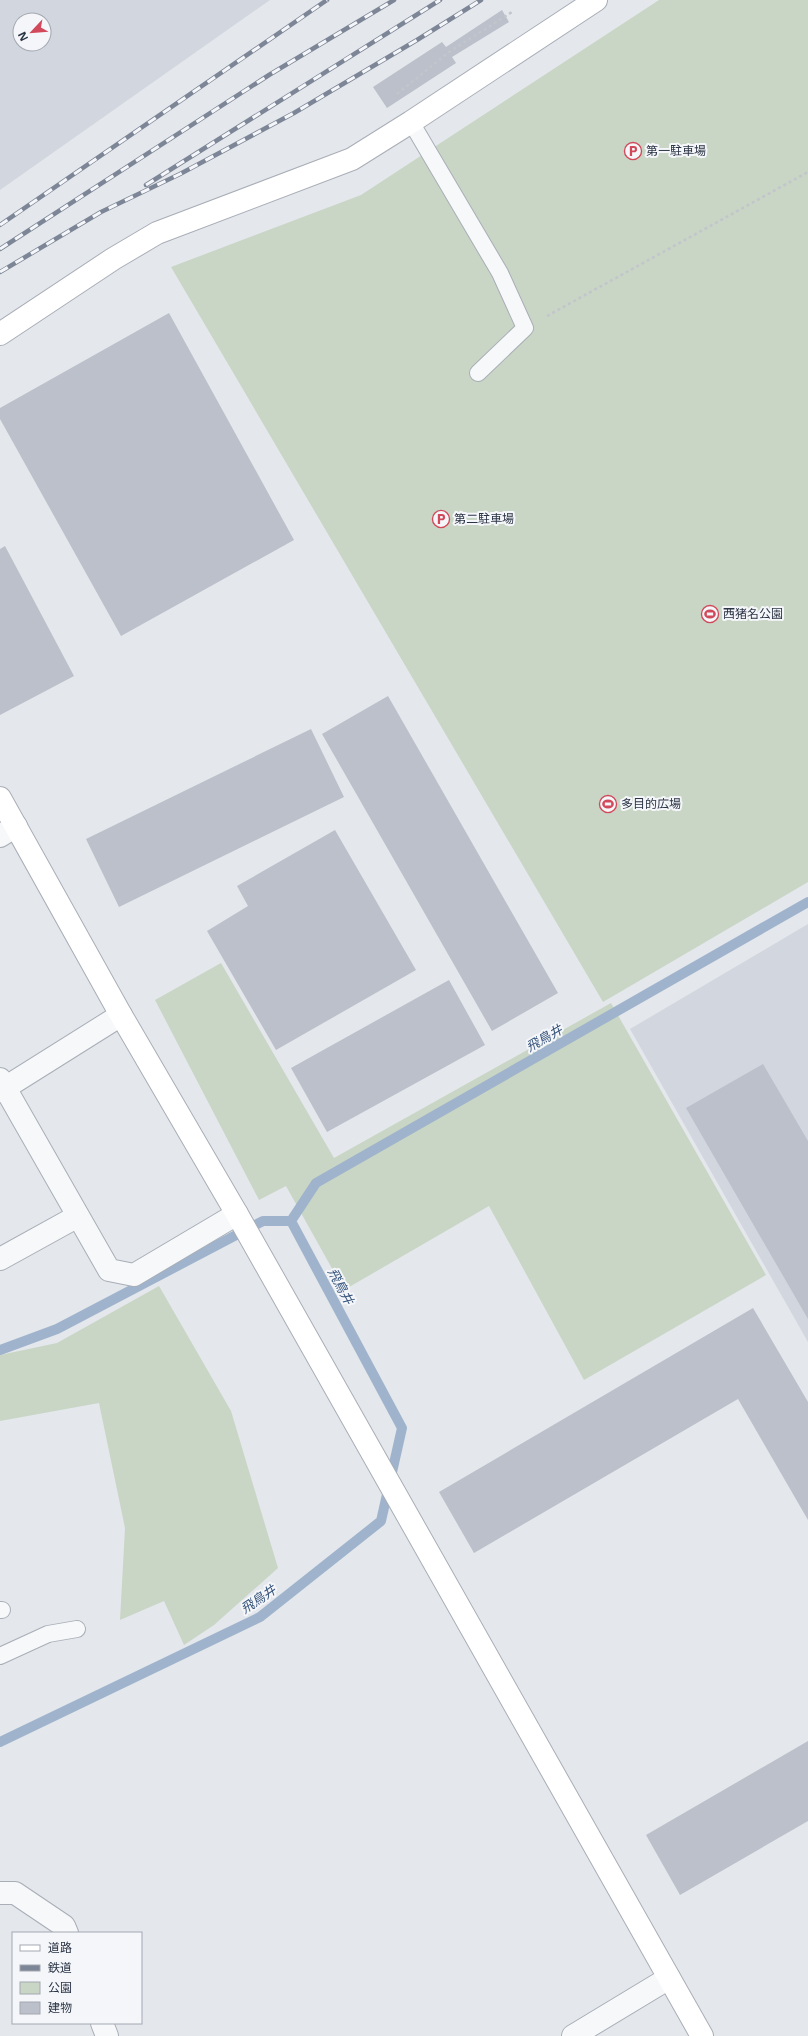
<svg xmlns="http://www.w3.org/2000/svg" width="808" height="2036" font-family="'Noto Sans','Noto Sans JP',sans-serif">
	<rect width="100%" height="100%" fill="#e4e7ec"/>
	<!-- built -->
	<path fill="#d2d6de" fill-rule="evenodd" d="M 0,0 L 270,0 L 0,190 ZM 20,20 L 44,20 L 44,44 L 20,44 Z
		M 808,924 L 808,1342 L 630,1029 Z"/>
	<!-- green -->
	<path fill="#c9d6c5" d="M 659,0 L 808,0 L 808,882 L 603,1002 L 171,267 L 361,195 Z
		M 221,963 L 334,1158 L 611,1003 L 766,1275 L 584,1380 L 489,1206 L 344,1290 L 286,1186 L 259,1200 L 155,1000 Z
		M 159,1286 L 231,1411 L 278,1568 L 214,1625 L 184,1645 L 164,1601 L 120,1620 L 125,1528 L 99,1403 L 0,1421 L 0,1355 L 57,1343 Z"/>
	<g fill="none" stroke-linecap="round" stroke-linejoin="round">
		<!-- stream -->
		<path stroke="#9fb4cc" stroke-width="10" d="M 0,1350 L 57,1329 L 263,1221 L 291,1221
			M 0,1742 L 260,1617 L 381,1521 L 402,1428 L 291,1221 L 316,1183 L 808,902"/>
	</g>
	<!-- building -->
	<path fill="#bbc0ca" d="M 502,10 L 509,22 L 452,57 L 456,63 L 387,108 L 373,87 L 442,42 L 446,47 Z
		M 169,313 L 294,540 L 121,636 L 0,419 L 0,408 Z
		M 5,546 L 74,676 L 0,715 L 0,549 Z
		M 388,696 L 558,993 L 492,1031 L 322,734 Z
		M 311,729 L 344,797 L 119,907 L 86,839 Z
		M 335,830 L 416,970 L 276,1050 L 207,931 L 248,906 L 237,886 Z
		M 449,980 L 485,1045 L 327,1132 L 291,1068 Z
		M 763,1064 L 808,1141 L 808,1319 L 686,1108 Z
		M 753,1308 L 808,1402 L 808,1520 L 738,1399 L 474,1553 L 439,1492 Z
		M 808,1741 L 808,1821 L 680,1895 L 646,1835 Z"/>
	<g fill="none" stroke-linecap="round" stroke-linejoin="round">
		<!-- lane casing -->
		<g stroke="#a9aeb7" stroke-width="18">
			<path id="lane" d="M 411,122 L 500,273 L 525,328 L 478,373
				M 0,1610 L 2,1610
				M 0,1656 L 48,1634 L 77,1629"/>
		</g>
		<!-- street casing -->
		<g stroke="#a9aeb7" stroke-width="24">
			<path id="street" d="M 0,836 L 16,826
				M 0,1079 L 109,1270 L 134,1275 L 237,1214
				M 0,1091 L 121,1015
				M 0,1259 L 78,1216
				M 0,1893 L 15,1893 L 64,1926 L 67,1933
				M 102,2023 L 107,2036
				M 573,2036 L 669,1978"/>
		</g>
		<!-- secondary casing -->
		<g stroke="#a9aeb7" stroke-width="24">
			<path id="secondary" d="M 0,334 L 113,259 L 157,233 L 352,159 L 411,122 L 596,0
				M 0,798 L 121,1015 L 237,1214 L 702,2036"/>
		</g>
		<!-- path -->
		<path stroke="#c2c5cb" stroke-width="2.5" stroke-dasharray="3 3" stroke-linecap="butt" d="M 397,94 L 449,52 L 512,12
			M 547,316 L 808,172"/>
		<!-- lane -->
		<use href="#lane" stroke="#f7f8fa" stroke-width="16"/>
		<!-- street -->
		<use href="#street" stroke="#f7f8fa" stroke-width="22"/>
		<!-- secondary -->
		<use href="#secondary" stroke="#fff" stroke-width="22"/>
		<!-- rail casing -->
		<g stroke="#7d8696" stroke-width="4.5">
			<path id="rail" d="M 146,185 L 440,0
				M 0,225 L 327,0
				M 0,249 L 269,75 L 394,0
				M 0,272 L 101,212 L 180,174 L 294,113 L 417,40 L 481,0"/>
		</g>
		<!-- rail -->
		<use href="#rail" stroke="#f4f6f9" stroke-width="3" stroke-dasharray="9" stroke-linecap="butt"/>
	</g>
	<!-- icons -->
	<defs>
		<g id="parking-ring" transform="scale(0.9)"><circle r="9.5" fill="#f4f6f9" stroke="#d1495b" stroke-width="1.5"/><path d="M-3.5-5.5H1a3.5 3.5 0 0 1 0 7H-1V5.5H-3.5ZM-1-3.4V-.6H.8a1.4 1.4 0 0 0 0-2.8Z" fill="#d1495b"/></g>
		<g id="stadium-ring" transform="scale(0.9)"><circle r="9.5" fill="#f4f6f9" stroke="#d1495b" stroke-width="1.5"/><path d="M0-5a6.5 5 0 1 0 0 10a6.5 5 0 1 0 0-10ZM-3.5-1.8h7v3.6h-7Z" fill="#d1495b"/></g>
	</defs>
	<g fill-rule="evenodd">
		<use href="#parking-ring" x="633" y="151"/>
		<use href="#parking-ring" x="441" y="519"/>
		<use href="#stadium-ring" x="710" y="614"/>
		<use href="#stadium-ring" x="608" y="804"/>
	</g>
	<g text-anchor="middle" stroke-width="4" stroke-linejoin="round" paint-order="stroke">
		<!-- poi labels -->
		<g font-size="12" fill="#2b3445" stroke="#f4f6f9" text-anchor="start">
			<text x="646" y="155">第一駐車場</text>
			<text x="454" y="523">第二駐車場</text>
			<text x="723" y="618">西猪名公園</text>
			<text x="621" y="808">多目的広場</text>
		</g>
		<!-- water labels -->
		<g font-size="13" font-style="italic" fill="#34527a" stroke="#f4f6f9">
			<text transform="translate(544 1038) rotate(-30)" y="5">飛鳥井</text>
			<text transform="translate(341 1286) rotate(62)" y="5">飛鳥井</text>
			<text transform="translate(258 1599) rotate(-34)" y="5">飛鳥井</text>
		</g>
	</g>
	<!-- legend -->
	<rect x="12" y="1932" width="130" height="92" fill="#f4f6f9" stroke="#a4a8b1"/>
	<rect x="20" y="1945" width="20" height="6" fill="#ffffff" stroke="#a4a8b1"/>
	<text x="48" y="1952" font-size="12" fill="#2b3445">道路</text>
	<rect x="20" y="1965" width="20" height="6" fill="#7d8696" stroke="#a4a8b1"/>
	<text x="48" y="1972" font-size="12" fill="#2b3445">鉄道</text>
	<rect x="20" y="1982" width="20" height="12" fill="#c9d6c5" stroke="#a4a8b1"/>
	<text x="48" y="1992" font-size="12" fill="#2b3445">公園</text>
	<rect x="20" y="2002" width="20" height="12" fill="#bbc0ca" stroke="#a4a8b1"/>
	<text x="48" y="2012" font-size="12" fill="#2b3445">建物</text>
	<!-- north arrow -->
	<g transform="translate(32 32) rotate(244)"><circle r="19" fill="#f4f6f9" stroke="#a4a8b1"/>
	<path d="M0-3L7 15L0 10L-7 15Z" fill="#d1495b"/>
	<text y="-6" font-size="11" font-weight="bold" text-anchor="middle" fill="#2b3445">N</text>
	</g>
</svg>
